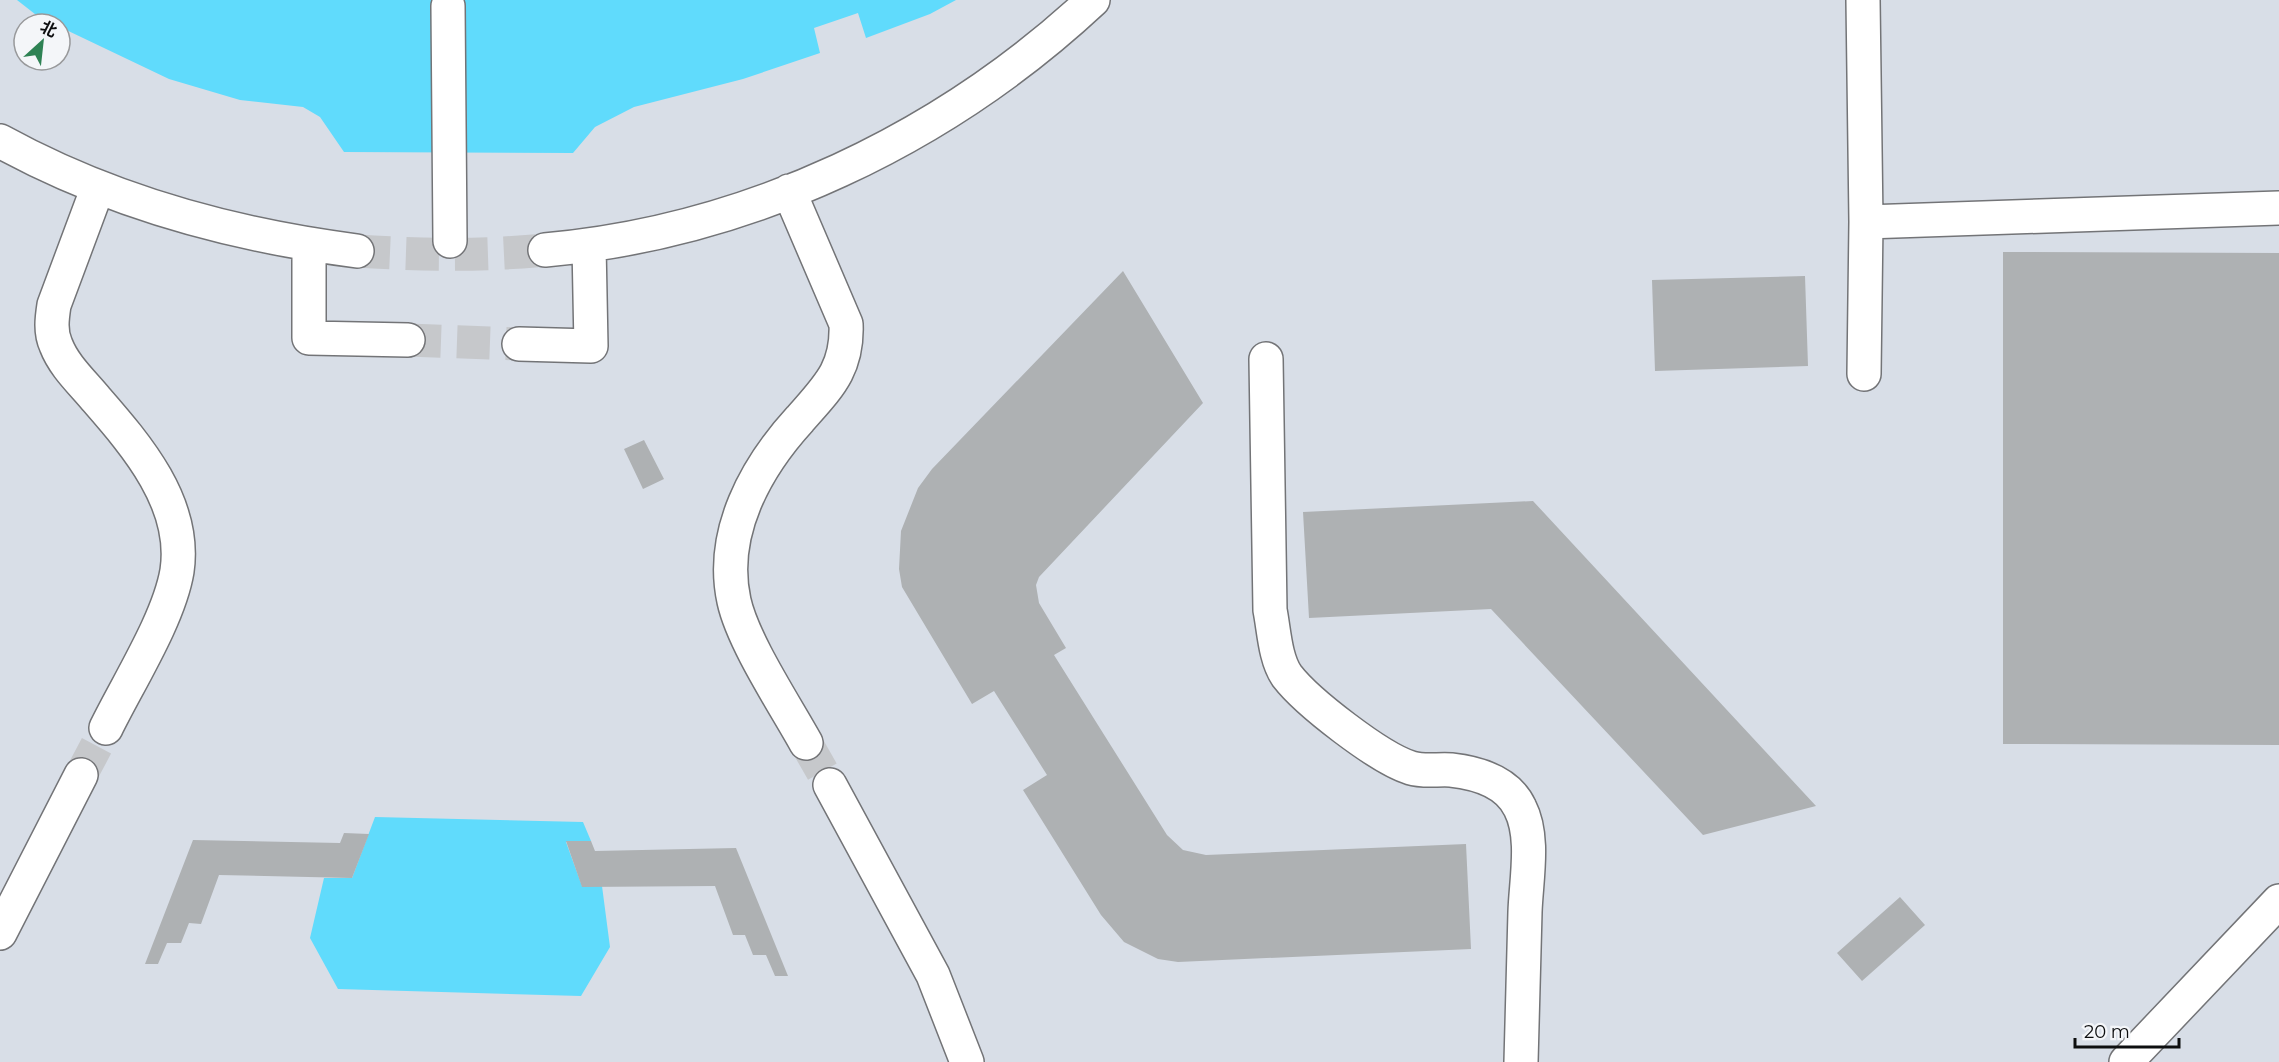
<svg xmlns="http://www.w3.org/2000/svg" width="2279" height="1062" font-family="Montserrat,'Noto Sans SC',sans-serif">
	<rect width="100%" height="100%" fill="#e7e9ec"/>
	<!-- built -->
	<path fill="#d8dee7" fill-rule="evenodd" d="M 0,0 L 2279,0 L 2279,1062 L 0,1062 ZM 24,24 L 60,24 L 60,60 L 24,60 Z"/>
	<!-- water -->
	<path fill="#60dbfc" d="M 17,0 L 956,0 L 930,14 L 866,38 L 858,13 L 814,28 L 820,53 L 743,79 L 634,107 L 595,127 L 573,153 L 344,152 L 320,117 L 303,107 L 240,100 L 169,79 L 60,27 L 60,24 L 40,18 Z
		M 375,817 L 583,822 L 591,841 L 566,842 L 582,886 L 602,886 L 610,947 L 581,996 L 338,989 L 310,938 L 324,878 L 352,878 Z"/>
	<!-- building -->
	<path fill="#aeb1b3" d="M 2003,252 L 2279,253 L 2279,745 L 2003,744 Z
		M 1123,271 L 1203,403 L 1039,577 L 1036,585 L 1039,603 L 1066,648 L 1054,655 L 1167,835 L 1183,850 L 1206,855 L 1466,844 L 1471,949 L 1178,962 L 1158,959 L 1124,942 L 1101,915 L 1023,790 L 1047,775 L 994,691 L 972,704 L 902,587 L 899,569 L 901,531 L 918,488 L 932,469 Z
		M 1805,276 L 1808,366 L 1655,371 L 1652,280 Z
		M 644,440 L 664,479 L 643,489 L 624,449 Z
		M 1533,501 L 1816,806 L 1703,835 L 1491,609 L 1309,618 L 1303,512 Z
		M 344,833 L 369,834 L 352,878 L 219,875 L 201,924 L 189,923 L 181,943 L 167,943 L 158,964 L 145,964 L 193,840 L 340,843 Z
		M 566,841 L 591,841 L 595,851 L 736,848 L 788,976 L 775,976 L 766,955 L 753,955 L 745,935 L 733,935 L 715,886 L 582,887 Z
		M 1900,897 L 1925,925 L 1862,981 L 1837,953 Z"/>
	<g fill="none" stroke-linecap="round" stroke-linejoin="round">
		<!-- minor-tunnel -->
		<path stroke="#c6c8cb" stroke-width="33" stroke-dasharray="33 16" stroke-linecap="butt" d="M 357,251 C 420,255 482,256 545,250
			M 408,340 L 519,344
			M 806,743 L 830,785
			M 81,775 L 106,728"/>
		<!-- minor casing -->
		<g stroke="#737477" stroke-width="36">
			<path id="minor" d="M 1863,0 L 1866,222 L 1864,374
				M 448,6 L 450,241
				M 0,141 C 111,202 232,235 357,251
				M 98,187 L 54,305 C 52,318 50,332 56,345 C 64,366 82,382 96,399 C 137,446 187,504 177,571 C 169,619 128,683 106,728
				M 789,191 L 846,324 C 848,369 828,387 800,419 C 756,467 719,533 734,601 C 743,642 785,705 806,743
				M 1866,222 L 2279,208
				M 309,244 L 309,338 L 408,340
				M 545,250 C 749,232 944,139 1093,0
				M 519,344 L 591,346 L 589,245
				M 1266,359 L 1270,610 C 1274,630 1275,659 1287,676 C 1307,702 1379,758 1411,768 C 1424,772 1438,769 1451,770 C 1478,773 1508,782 1520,808 C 1535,837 1526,880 1525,912 C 1524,962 1522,1012 1521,1062
				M 830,785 L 933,975 L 967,1062
				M 0,933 L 81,775
				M 2126,1062 L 2279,901"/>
		</g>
		<!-- minor -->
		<use href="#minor" stroke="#fff" stroke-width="33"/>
	</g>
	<!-- north arrow -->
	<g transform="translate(42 42) rotate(27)"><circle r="28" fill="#f4f6f9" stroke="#98999b" stroke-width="1.5"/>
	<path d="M0-4.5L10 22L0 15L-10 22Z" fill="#2e8254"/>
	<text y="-9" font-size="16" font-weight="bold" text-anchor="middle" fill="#0d0e0f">北</text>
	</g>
	<!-- scale -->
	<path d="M2075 1038v9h104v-9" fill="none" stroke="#0d0e0f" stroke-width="3"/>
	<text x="2084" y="1038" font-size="18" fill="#0d0e0f" stroke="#f4f6f9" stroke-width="4.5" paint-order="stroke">20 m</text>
</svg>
